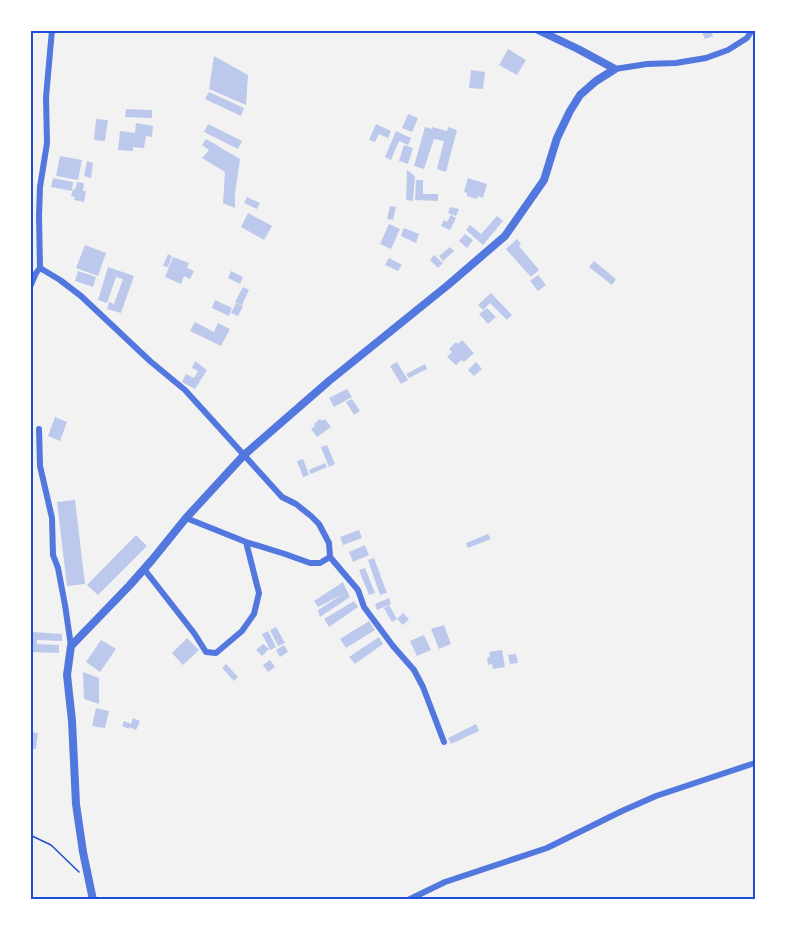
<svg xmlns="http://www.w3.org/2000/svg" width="785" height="930" font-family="Ubuntu,sans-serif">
	<rect width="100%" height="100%" fill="#f2f2f2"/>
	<!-- building -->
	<path fill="#bdc9ec" d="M 701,30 L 711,30 L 713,36 L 705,39 Z
		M 508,49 L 526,60 L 517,75 L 499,65 Z
		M 214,56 L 248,75 L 246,105 L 209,89 Z
		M 471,70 L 485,72 L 483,89 L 469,88 Z
		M 209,92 L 244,108 L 241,116 L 205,99 Z
		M 126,109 L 152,110 L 152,118 L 125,117 Z
		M 408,114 L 418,118 L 412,132 L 402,128 Z
		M 96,119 L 108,120 L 105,141 L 94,140 Z
		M 136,123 L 153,126 L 152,137 L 146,136 L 144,148 L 133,147 L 133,151 L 118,150 L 120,131 L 135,133 Z
		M 208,124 L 242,141 L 238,149 L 204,132 Z
		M 376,124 L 391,131 L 388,138 L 379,134 L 375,142 L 369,140 Z
		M 425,127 L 432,129 L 432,127 L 447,131 L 448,127 L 457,130 L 446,172 L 437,169 L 444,141 L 434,139 L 424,169 L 414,166 Z
		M 396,131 L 411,138 L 408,145 L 399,141 L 391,160 L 385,157 Z
		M 206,139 L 240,159 L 235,194 L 235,208 L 223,203 L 225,172 L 202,158 L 209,150 L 202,145 Z
		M 404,145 L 413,148 L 408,164 L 399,161 Z
		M 60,156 L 82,160 L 78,180 L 56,176 Z
		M 87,161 L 93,163 L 91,178 L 84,176 Z
		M 407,170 L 415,176 L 413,201 L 406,200 Z
		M 53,178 L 73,182 L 72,191 L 51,187 Z
		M 468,178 L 487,184 L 483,198 L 478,196 L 477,199 L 467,196 L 467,193 L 464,192 Z
		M 416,180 L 423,180 L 423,194 L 438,194 L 438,201 L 415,200 Z
		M 77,182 L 84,183 L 83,191 L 86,191 L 84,202 L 74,200 L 75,197 L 71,196 L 73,189 L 75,190 Z
		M 247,197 L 260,203 L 257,209 L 244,203 Z
		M 390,206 L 396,207 L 393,220 L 387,219 Z
		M 450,207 L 459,209 L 456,216 L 448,213 Z
		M 248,213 L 272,226 L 264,240 L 241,227 Z
		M 451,215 L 456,218 L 450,230 L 441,226 L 444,220 L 447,222 Z
		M 497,216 L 503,221 L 483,245 L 466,230 L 470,225 L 481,234 Z
		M 389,224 L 400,229 L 391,249 L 380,244 Z
		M 404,228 L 419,234 L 416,243 L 401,236 Z
		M 465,234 L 473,240 L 467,248 L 459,241 Z
		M 517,239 L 521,244 L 519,246 L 539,270 L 531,277 L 506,249 Z
		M 85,245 L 106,253 L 98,276 L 76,268 Z
		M 450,247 L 454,251 L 443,261 L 439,256 Z
		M 168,254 L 172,256 L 168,267 L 163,266 Z
		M 434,255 L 443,263 L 438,268 L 430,260 Z
		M 173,257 L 189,263 L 187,268 L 194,271 L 190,279 L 184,276 L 181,284 L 165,277 Z
		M 389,258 L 402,265 L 398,271 L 385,265 Z
		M 594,261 L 616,279 L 612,285 L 589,267 Z
		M 108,267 L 134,276 L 121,313 L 107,309 L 109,302 L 114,304 L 123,279 L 116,277 L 107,303 L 98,300 Z
		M 78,271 L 96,277 L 93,287 L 75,281 Z
		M 231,271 L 243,277 L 240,284 L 228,278 Z
		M 538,275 L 546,285 L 538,291 L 530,281 Z
		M 243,287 L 249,290 L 242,305 L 235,302 Z
		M 491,293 L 512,315 L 507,320 L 490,303 L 483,310 L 478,305 Z
		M 215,300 L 232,308 L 229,316 L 212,308 Z
		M 236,303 L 243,306 L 238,316 L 231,313 Z
		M 487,308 L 496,317 L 488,324 L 479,314 Z
		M 195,322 L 214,332 L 218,323 L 230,329 L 221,346 L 190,331 Z
		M 462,340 L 474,353 L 464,362 L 461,360 L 456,365 L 447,357 L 452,352 L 449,349 L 456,342 L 458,344 Z
		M 195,361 L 207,370 L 195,389 L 182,382 L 186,374 L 194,378 L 198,371 L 192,368 Z
		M 397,362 L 408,380 L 401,384 L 390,366 Z
		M 476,362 L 482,369 L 474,376 L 468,370 Z
		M 425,364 L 427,369 L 409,378 L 406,374 Z
		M 347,389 L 352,397 L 334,407 L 329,398 Z
		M 352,399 L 360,411 L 354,415 L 346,402 Z
		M 55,417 L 67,422 L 60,441 L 48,436 Z
		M 320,419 L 322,421 L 325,419 L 331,427 L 317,437 L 311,429 L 315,426 L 314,424 Z
		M 327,445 L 335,464 L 329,467 L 321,447 Z
		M 303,459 L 309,475 L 303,477 L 297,461 Z
		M 325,463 L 327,467 L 311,474 L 309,470 Z
		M 75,500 L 85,584 L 67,586 L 57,502 Z
		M 359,530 L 362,538 L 343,545 L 340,537 Z
		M 488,534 L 491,539 L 468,548 L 466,543 Z
		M 136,535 L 147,546 L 98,595 L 87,585 Z
		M 365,545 L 369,555 L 353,562 L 349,552 Z
		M 374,558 L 387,593 L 380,595 L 368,560 Z
		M 365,568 L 375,593 L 369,595 L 359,570 Z
		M 343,582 L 350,597 L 320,617 L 318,610 L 343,594 L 318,607 L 314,601 Z
		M 389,598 L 391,604 L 377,610 L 375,604 Z
		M 354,601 L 358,607 L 329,627 L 324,619 Z
		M 389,605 L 397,619 L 403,613 L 409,619 L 403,625 L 397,619 L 392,622 L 384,608 Z
		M 369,621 L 375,630 L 346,648 L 340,639 Z
		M 444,625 L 451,644 L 439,649 L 431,629 Z
		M 276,627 L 285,643 L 278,646 L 270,630 Z
		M 268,631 L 276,647 L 270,650 L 262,634 Z
		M 33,632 L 62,634 L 62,641 L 37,640 L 37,644 L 59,645 L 59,653 L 32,652 Z
		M 424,635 L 431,650 L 417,656 L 410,641 Z
		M 379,637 L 383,644 L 355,664 L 349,657 Z
		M 187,638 L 199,650 L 183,665 L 172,653 Z
		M 101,640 L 116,649 L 100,672 L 86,662 Z
		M 263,644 L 269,649 L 262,656 L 256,650 Z
		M 284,645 L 288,652 L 280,657 L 276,650 Z
		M 502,650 L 505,667 L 493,669 L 492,664 L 488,665 L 487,658 L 490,656 L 489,652 Z
		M 516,654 L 518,663 L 510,664 L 508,655 Z
		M 270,660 L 275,667 L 268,672 L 263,665 Z
		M 226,664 L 238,677 L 234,681 L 222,668 Z
		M 83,672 L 99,678 L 99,704 L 84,699 Z
		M 96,708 L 109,711 L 105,728 L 92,726 Z
		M 133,718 L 140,721 L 136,730 L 129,727 L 129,729 L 122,726 L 124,721 L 131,724 Z
		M 476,724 L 479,731 L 451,744 L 448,738 Z
		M 30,732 L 38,733 L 36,749 L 30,749 Z"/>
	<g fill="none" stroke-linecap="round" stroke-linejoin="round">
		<!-- path -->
		<path stroke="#1d4ed8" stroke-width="1.5" d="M 30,835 L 51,845 L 79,872"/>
		<!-- minor -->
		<path stroke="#5277de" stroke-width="6" d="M 615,69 L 647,64 L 676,63 L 706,58 L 728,50 L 747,38 L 752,30
			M 40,268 L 39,216 L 40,187 L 47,143 L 46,97 L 52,30
			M 30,287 L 36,273 L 40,268 L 60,280 L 81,296 L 150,361 L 185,390 L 282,497 L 296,504 L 311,516 L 319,524 L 329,543 L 330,557 L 358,590 L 364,607 L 393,646 L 414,670 L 423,687 L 444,742
			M 39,429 L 40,466 L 52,518 L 53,555 L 58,568 L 65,605 L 71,646
			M 186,518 L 246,542 L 285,554 L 310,563 L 320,563 L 330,557
			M 144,569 L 194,633 L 206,652 L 216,653 L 242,631 L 254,614 L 259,593 L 246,542
			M 408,900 L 445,882 L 547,848 L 622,811 L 656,796 L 755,763"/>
		<!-- tertiary -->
		<path stroke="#5277de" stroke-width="8" d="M 93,900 L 83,852 L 76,804 L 72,721 L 67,675 L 71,646 L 129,586 L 152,560 L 186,518 L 244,455 L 329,381 L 448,285 L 505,236 L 544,180 L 557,138 L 570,111 L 580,95 L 596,81 L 615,69 L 578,49 L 538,30"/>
	</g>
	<!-- border -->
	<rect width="785" height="930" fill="none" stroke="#ffffff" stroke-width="63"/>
	<rect x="32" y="32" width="722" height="866" fill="none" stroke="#1d4ed8" stroke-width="2"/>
</svg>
